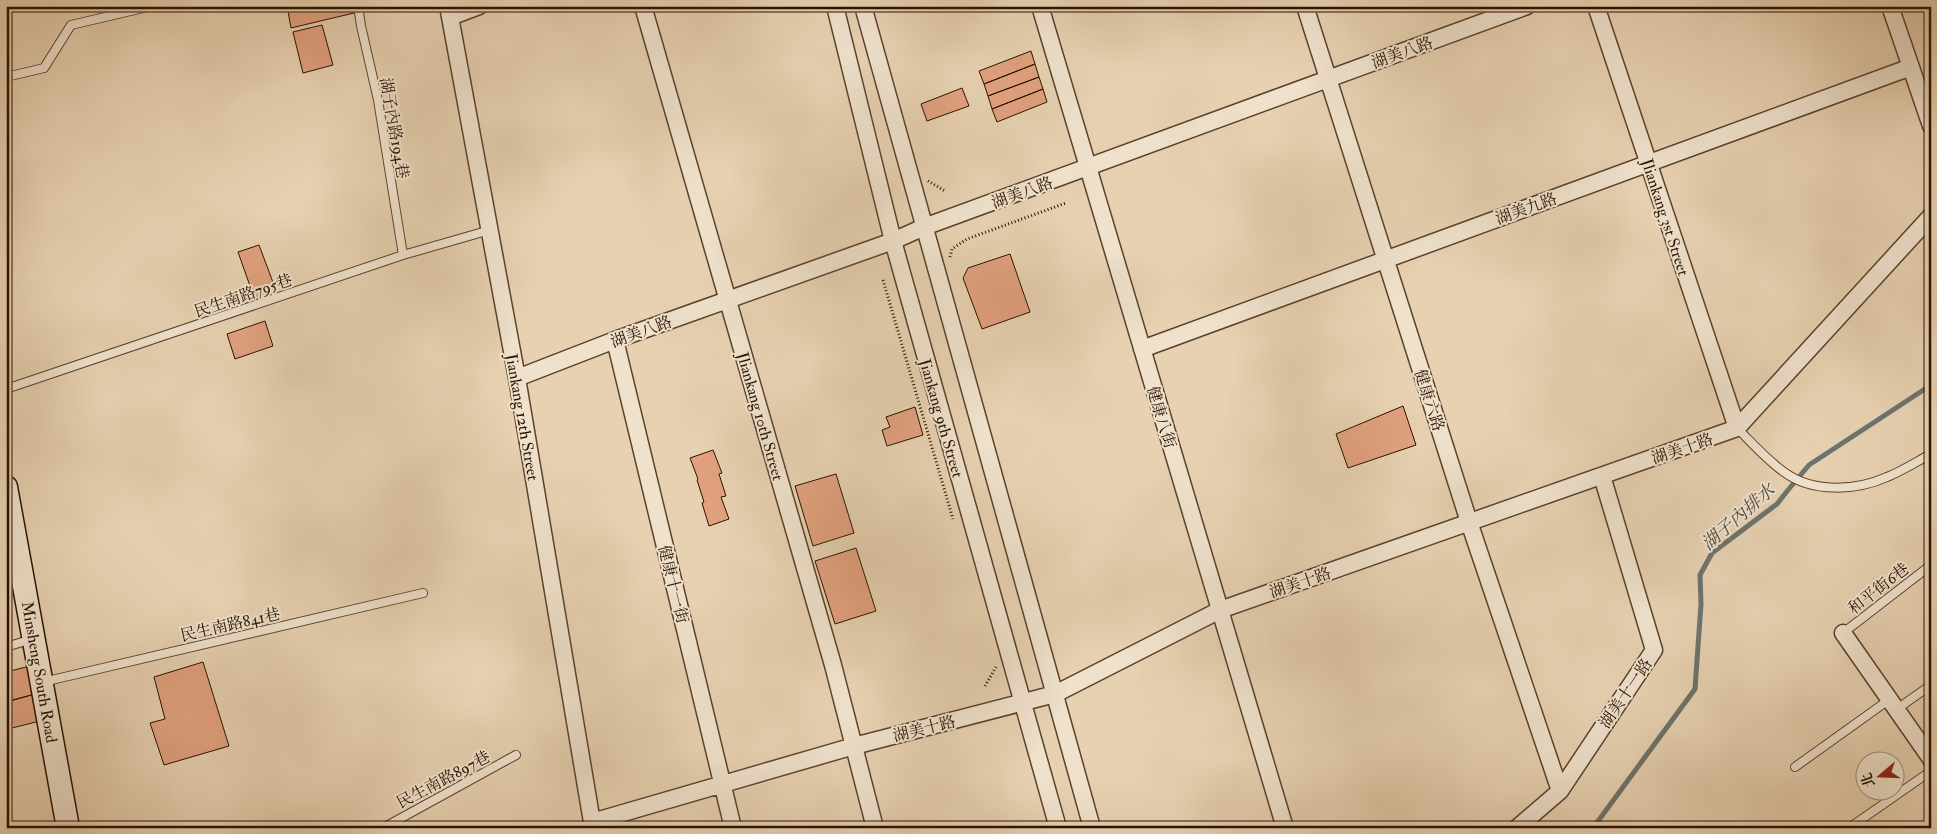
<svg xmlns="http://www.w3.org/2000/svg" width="1937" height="834" font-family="'IM FELL Double Pica','Noto Serif TC',serif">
	<rect width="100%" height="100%" fill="#e7d1b1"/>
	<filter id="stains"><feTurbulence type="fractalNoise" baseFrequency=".004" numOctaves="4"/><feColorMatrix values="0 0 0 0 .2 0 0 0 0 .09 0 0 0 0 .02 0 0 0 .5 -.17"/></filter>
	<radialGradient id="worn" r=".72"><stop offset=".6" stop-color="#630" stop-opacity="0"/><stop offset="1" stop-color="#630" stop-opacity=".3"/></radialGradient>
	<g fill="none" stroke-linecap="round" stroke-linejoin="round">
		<!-- stream -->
		<path stroke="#6d746d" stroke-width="5" d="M 1593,828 L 1695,689 L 1701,604 L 1700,575 L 1712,553 L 1777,504 L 1788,490 L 1809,465 L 1931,385"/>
	</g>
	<!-- building -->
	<path fill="#e1a17e" stroke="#2a1200" d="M 287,6 L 353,6 L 354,13 L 291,28 Z
		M 322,25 L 333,65 L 303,73 L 293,32 Z
		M 1031,51 L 1035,64 L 984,84 L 979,71 Z
		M 1035,64 L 1039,77 L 988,96 L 984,84 Z
		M 1039,77 L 1043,89 L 992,109 L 988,96 Z
		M 962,88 L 969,106 L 927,121 L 921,104 Z
		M 1043,89 L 1047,102 L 997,122 L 992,109 Z
		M 259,245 L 277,293 L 255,300 L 238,252 Z
		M 1010,254 L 1030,312 L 982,329 L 963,278 L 968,268 Z
		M 265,321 L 273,346 L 235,359 L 227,334 Z
		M 1403,406 L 1416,445 L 1348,468 L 1336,434 Z
		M 915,407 L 923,435 L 887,446 L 882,430 L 890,427 L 886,417 Z
		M 713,450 L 722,473 L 719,474 L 726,496 L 721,497 L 729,519 L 709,526 L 702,503 L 704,502 L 697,480 L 698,479 L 690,458 Z
		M 836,474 L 854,533 L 813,546 L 795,486 Z
		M 856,548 L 876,611 L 835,624 L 815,561 Z
		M 203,662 L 229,746 L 164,765 L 150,723 L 165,719 L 154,677 Z
		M 30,666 L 35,694 L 6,702 L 6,672 Z
		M 35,694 L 40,721 L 8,729 L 6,720 L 6,702 Z"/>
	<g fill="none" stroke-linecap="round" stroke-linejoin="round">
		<!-- service casing -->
		<g stroke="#59422c" stroke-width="10">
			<path id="service" d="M 358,6 L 361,26 L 378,100 L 403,255
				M 6,77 L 44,68 L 71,25 L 152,6
				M 6,389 L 403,255 L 490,230
				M 1737,428 C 1752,443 1767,460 1784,472 C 1812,493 1856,491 1887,477 C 1902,471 1916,462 1931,454
				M 1843,633 L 1931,565
				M 6,647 L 32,639
				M 43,682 L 423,593
				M 1897,709 L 1931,685
				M 1795,767 L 1890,699
				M 383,828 L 516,755
				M 1849,828 L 1931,771"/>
		</g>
		<!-- minor casing -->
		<g stroke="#59422c" stroke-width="19">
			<path id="minor" d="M 448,6 L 517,378 L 593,828
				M 643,6 L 833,665 L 875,828
				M 835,6 L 893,241 L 1058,828
				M 863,6 L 1092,828
				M 1040,6 L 1285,828
				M 1305,6 L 1469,522 L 1560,791
				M 1596,6 L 1737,428
				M 1890,6 L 1931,126
				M 450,17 L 479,6
				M 615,340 L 733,828
				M 1142,349 L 1911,67
				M 517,378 L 615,340 L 893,241 L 924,227 L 1527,6
				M 1843,633 L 1931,759
				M 592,822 L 854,746 L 1055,694 L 1220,610 L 1737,428 L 1931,216
				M 1517,828 L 1560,791 L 1654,650 L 1602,476"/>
		</g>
		<!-- secondary casing -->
		<g stroke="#2a1200" stroke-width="25">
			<path id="secondary" d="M 6,487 L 68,828"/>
		</g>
		<!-- path -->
		<path stroke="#2a1200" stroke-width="3" stroke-dasharray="1 2.5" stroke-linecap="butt" d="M 928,181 L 945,191
			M 950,257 L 952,249 L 967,239 L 1066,203
			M 883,280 L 953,519
			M 985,686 L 996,667"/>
		<!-- service -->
		<use href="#service" stroke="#efe1cc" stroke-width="8"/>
		<!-- minor -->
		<use href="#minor" stroke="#efe1cc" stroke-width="16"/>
		<!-- secondary -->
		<use href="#secondary" stroke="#efe1cc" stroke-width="22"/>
	</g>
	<g text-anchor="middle" stroke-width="4" stroke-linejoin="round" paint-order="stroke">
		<!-- street labels -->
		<g font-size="16" fill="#2a1200" stroke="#efe1cc">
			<text transform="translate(1402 52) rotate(-20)" y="6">湖美八路</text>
			<text transform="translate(395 128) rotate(80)" y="6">湖子內路194巷</text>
			<text transform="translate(1022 192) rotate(-20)" y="6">湖美八路</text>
			<text transform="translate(1526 208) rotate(-20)" y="6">湖美九路</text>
			<text transform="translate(1666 217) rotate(72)" y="6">Jliankang 3st Street</text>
			<text transform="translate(243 295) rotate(-19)" y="6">民生南路795巷</text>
			<text transform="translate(641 331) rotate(-20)" y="6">湖美八路</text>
			<text transform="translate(1430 400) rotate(72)" y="6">健康六路</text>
			<text transform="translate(761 416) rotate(74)" y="6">Jliankang 10th Street</text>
			<text transform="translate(523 417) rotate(80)" y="6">Jiankang 12th Street</text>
			<text transform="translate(1162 417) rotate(73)" y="6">健康八街</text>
			<text transform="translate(942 418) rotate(74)" y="6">Jiankang 9th Street</text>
			<text transform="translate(1682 448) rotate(-19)" y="6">湖美十路</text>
			<text transform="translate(1300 582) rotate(-19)" y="6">湖美十路</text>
			<text transform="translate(674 584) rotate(76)" y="6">健康十一街</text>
			<text transform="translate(1878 588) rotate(-38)" y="6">和平街6巷</text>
			<text transform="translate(230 624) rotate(-13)" y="6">民生南路841巷</text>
			<text transform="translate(40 672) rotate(80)" y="6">Minsheng South Road</text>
			<text transform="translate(1625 693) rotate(-56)" y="6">湖美十一路</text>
			<text transform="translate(924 728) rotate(-14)" y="6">湖美十路</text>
			<text transform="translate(443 779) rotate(-28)" y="6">民生南路897巷</text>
		</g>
		<!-- water labels -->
		<g font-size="18" font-style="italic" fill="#514b40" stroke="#efe1cc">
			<text transform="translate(1738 517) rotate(-41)" y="6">湖子內排水</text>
		</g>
	</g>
	<!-- margin -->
	<rect width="1937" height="834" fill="none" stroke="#e7d1b1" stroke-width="25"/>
	<rect x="8" y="8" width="1922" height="819" fill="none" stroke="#2a1200" stroke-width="2.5"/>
	<rect x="12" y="12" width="1912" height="809" fill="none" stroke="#2a1200"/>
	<!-- north arrow -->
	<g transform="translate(1880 776) rotate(251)"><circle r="24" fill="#efe1cc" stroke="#a08e7a"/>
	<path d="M0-4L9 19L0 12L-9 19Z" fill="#8f2418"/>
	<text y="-8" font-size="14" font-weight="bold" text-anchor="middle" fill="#2a1200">北</text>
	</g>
	<rect width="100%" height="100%" filter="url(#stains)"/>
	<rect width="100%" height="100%" fill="url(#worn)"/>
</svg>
